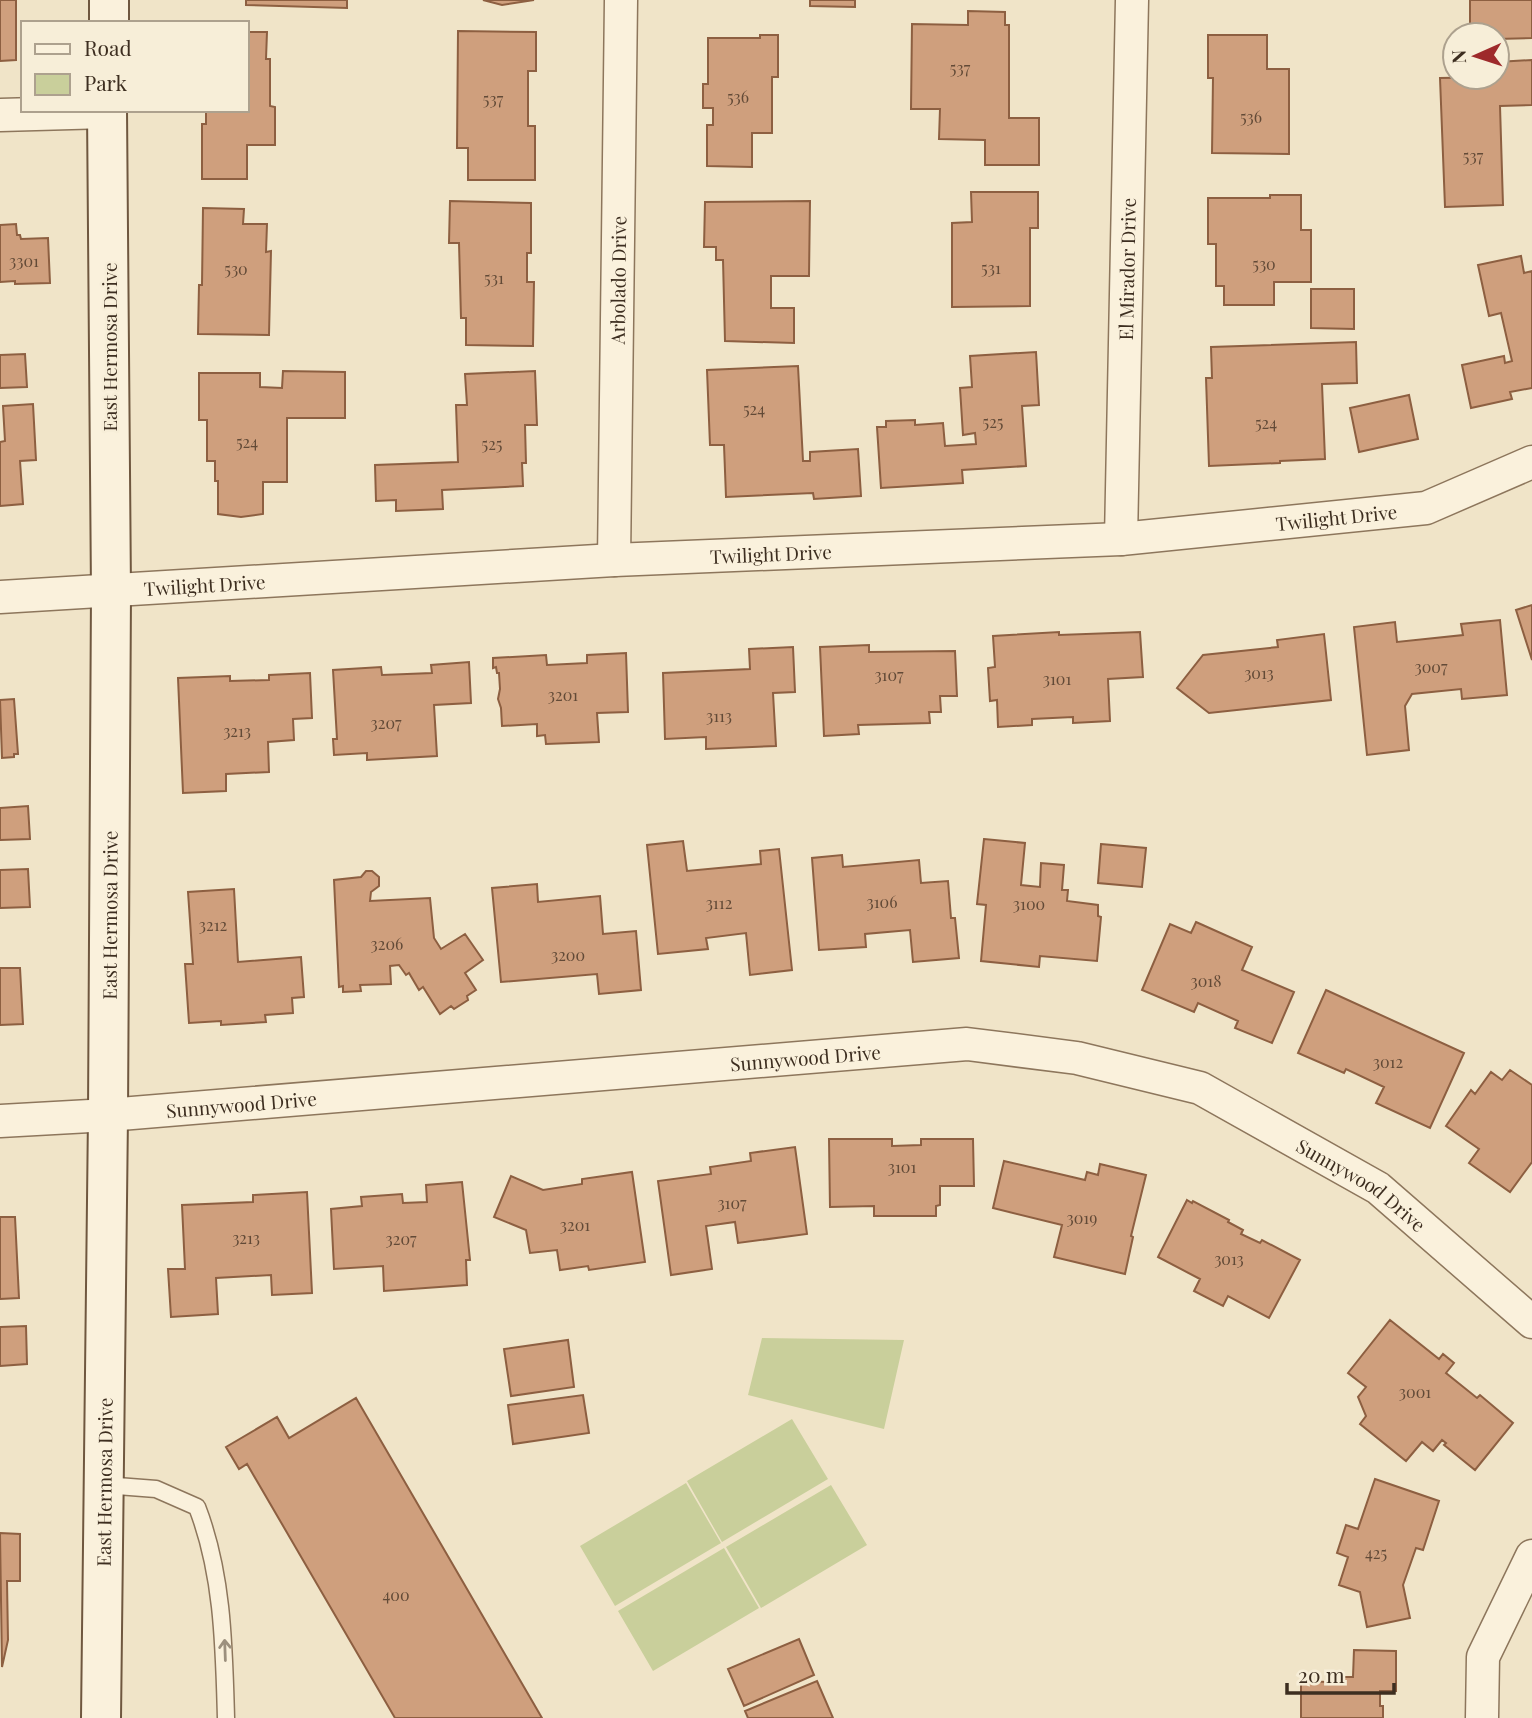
<svg xmlns="http://www.w3.org/2000/svg" width="1532" height="1718" viewBox="0 0 1532 1718" font-family="'Playfair Display',serif">
	<rect width="100%" height="100%" fill="#f0e4c8"/>
	<path fill="#c9cf9b" d="M762 1338 904 1340 884 1429 748 1395Z
		M792 1419 828 1479 722 1542 687 1481Z
		M686 1483 721 1543 615 1606 580 1546Z
		M831 1485 867 1545 761 1608 726 1547Z
		M724 1548 759 1608 653 1671 618 1611Z"/>
	<path fill="#cf9f7d" stroke="#8d5f41" stroke-width="2" d="M0 0H16V60L0 61Z
		M246 0H347V8L246 5Z
		M483 0H534L502 5Z
		M810 0H855V7L810 6Z
		M1470 0H1532V38L1497 39V35H1470Z
		M968 11 1005 12V25H1009V118H1039V165H985V140L939 139 940 109H911L912 24 968 25Z
		M458 31 536 32V71H528V126H535V180H468V148H457Z
		M247 32H267L266 59H270V106L275 107V145H247V179H202V124H206V110H247Z
		M760 35H778V77H772V133H752V167L707 166V125H713V108H703V84H708V38H760Z
		M1208 35H1267V69H1289V154L1212 153 1213 78H1208Z
		M1532 60V105L1500 106 1503 205 1445 207 1440 78 1497 77V62Z
		M971 192H1038V228H1030V306L952 307V223L972 222Z
		M1270 195H1301V230H1311V282H1274V305H1224V286H1216V244H1208V198H1270Z
		M450 201 531 203V253H527V282H534L533 346 466 345V318H461L459 243H449Z
		M810 201 809 276H771V308H794V343L725 341 723 260H716V247H704L705 202Z
		M203 208 244 209 243 224H267L266 252 271 251 269 335 198 334 199 285H202Z
		M16 224 17 235H20L21 239 48 238 50 283 15 284V281L0 282V225Z
		M1521 256 1524 273 1532 271V388L1510 392 1512 399 1471 408 1462 365 1504 356 1505 363 1512 361 1501 313 1489 316 1478 265Z
		M1311 289H1354V329L1311 328Z
		M1356 342 1357 383 1322 384 1325 459 1280 461V463L1209 466 1206 378H1212L1211 347Z
		M1036 352 1039 405 1022 406 1026 466 962 470 963 483 881 488 877 427H886V421L915 420V425L943 423 945 446 976 444 975 433 963 435 960 388 972 387 970 356Z
		M25 354 27 387 0 388V355Z
		M798 366 803 461H810V452L858 449 861 496 814 499 813 493 726 497 724 445H710L707 370Z
		M283 371 345 372V418H287V482H263V514L241 517 218 514V481H215V461H207V420H199V373H260V387L282 388Z
		M535 371 537 425H525L526 463H522L523 486 442 490 443 509 396 511V500L376 501 375 465 458 462 456 405H467L465 374Z
		M1409 395 1418 439 1359 452 1350 408Z
		M33 404 36 460 20 461 23 504 0 506V442L5 441 3 406Z
		M1532 605V660L1516 610Z
		M1500 620 1507 695 1462 699 1461 689 1412 694 1405 706 1409 750 1367 755 1354 627 1395 622 1397 642 1463 635 1461 624Z
		M1059 632V635L1140 632 1143 677 1108 679 1110 721 1073 723V717L1032 719V725L998 727 997 700 990 701 988 668 995 667 993 636Z
		M1324 634 1331 700 1209 713 1177 688 1203 655 1278 647 1277 640Z
		M869 645V652L955 651 957 696H940L941 712H929L930 723 858 725 859 734 824 736 820 647Z
		M793 647 795 692 773 693 776 746 706 749V737L665 739 663 673 750 669 749 649Z
		M626 653 628 712 597 713 599 742 546 744 545 735 537 736V724L502 726 501 708 498 699 500 689 499 673H497L496 667 493 668V658L546 655 547 665 587 663V655Z
		M469 662 471 703 434 705 437 756 367 760V753L334 755 333 739H337L333 670 381 667 382 675 432 673 431 665Z
		M310 673 312 718 293 719 294 740 268 742 269 772 226 774V791L183 793 178 678 230 676V681L269 680V675Z
		M14 699 18 754H14V757L2 758 0 700Z
		M28 806 30 839 0 840V808Z
		M984 839 1025 843 1021 885 1040 887 1041 863 1064 865 1062 890H1068L1067 901 1098 905V916L1101 917 1097 961 1040 956 1039 967 981 961 986 905 977 904Z
		M683 841 687 871 761 864 760 851 779 849 792 970 750 975 746 933 706 938 708 949 658 954 647 845Z
		M1101 844 1146 848 1142 887 1098 883Z
		M842 855 843 867 919 860 921 883 948 881 951 918H955L959 958 913 962 910 930 865 934 866 947 819 950 812 858Z
		M28 869 30 907 0 908V870Z
		M366 871H372L379 877V886L371 892 370 901 430 898 434 938 441 949 465 934 483 960 465 973 476 990 467 996 468 1000 454 1009 451 1006 440 1014 423 987 419 990 409 973 406 975 399 965 390 966 391 984 360 985 361 991 343 992V986L339 987 334 880 361 877Z
		M537 884 538 902 600 896 603 934 636 931 641 990 599 994 597 974 501 982 492 888Z
		M234 889 238 962 301 957 304 997 292 998 293 1013 265 1015 266 1022 221 1025V1021L189 1023 185 964H193L188 892Z
		M1196 922 1252 947 1242 970 1294 992 1272 1043 1235 1028 1238 1021 1198 1003 1194 1012 1142 990 1170 924 1191 933Z
		M0 968H20L23 1024 0 1025Z
		M1326 990 1464 1053 1430 1128 1376 1103 1384 1087 1346 1069 1344 1073 1298 1053Z
		M1510 1070 1532 1085V1162L1510 1192 1469 1163 1479 1149 1446 1126 1471 1090 1475 1094 1491 1072 1502 1080Z
		M829 1139H892V1146L921 1145V1139H973L974 1186H940V1205L936 1206V1216H874V1206L830 1207Z
		M795 1147 807 1234 738 1243 735 1222 706 1226 712 1269 671 1275 658 1181 711 1174 710 1167 751 1161 750 1153Z
		M1004 1161 1085 1180 1087 1172 1098 1175 1100 1164 1146 1175 1131 1236 1133 1237 1125 1274 1054 1257 1062 1225 993 1208Z
		M632 1172 645 1262 589 1270 588 1266 560 1270 557 1250 530 1253 526 1230 494 1217 511 1176 543 1190 582 1184V1179Z
		M462 1182 470 1260H466L467 1285 384 1291 383 1266 334 1269 331 1209 362 1206 361 1197 402 1194 403 1203 427 1202 426 1185Z
		M307 1192 312 1293 272 1295 271 1275 216 1278 218 1314 171 1317 168 1269H185L182 1205 253 1202V1195Z
		M1187 1200 1192 1203 1193 1201 1229 1220 1228 1222 1243 1230 1241 1234 1260 1243 1262 1240 1300 1260 1269 1318 1228 1296 1223 1306 1194 1291 1200 1279 1158 1257Z
		M0 1217H15L19 1298 0 1299Z
		M1390 1320 1439 1359 1443 1354 1454 1363 1446 1373 1477 1398 1480 1395 1513 1423 1475 1470 1444 1445 1446 1443 1442 1440 1433 1451 1422 1442 1406 1461 1360 1424 1366 1416 1358 1397 1366 1387 1348 1373Z
		M26 1326 27 1364 0 1366V1327Z
		M568 1340 574 1387 511 1396 504 1349Z
		M583 1395 589 1433 513 1444 508 1405Z
		M356 1398 542 1718H395L247 1464 239 1469 226 1447 277 1417 289 1438Z
		M1375 1479 1439 1501 1423 1550 1416 1548 1403 1585 1410 1618 1367 1627 1360 1592 1339 1585 1348 1557 1337 1553 1346 1525 1358 1529Z
		M0 1533 20 1534V1581H7L8 1640 2 1667Z
		M799 1639 814 1675 744 1706 728 1669Z
		M1354 1650 1396 1651V1691H1380V1706H1383V1718H1301V1681L1328 1682 1333 1677H1353Z
		M817 1681 833 1718H748L745 1711Z"/>
	<g fill="none" stroke-linecap="round" stroke-linejoin="round">
		<defs>
			<path id="lane" d="M104 1485 156 1489 197 1507C223 1574 224 1647 226 1718"/>
			<g id="street">
				<path d="M0 115 107 112"/>
				<path id="s1" d="M1121 539 1132 0"/>
				<path id="s2" d="M614 560 621 0"/>
				<path id="s3" d="M0 597 614 560 1121 539 1426 508 1532 462"/>
				<path id="s4" d="M0 1121 108 1115 967 1044 1077 1058 1200 1088 1378 1188 1532 1322"/>
				<path d="M1482 1718 1483 1657 1532 1556"/>
			</g>
			<g id="secondary">
				<path d="M109 23V0"/>
				<path id="s5" d="M101 1718 108 1115 111 592 107 110"/>
			</g>
		</defs>
		<use href="#lane" stroke="#8d765c" stroke-width="19"/>
		<use href="#street" stroke="#8d765c" stroke-width="35"/>
		<use href="#secondary" stroke="#6f573f" stroke-width="42"/>
		<use href="#lane" stroke="#faf1dc" stroke-width="16"/>
		<use href="#street" stroke="#faf1dc" stroke-width="32"/>
		<use href="#secondary" stroke="#faf1dc" stroke-width="38"/>
	</g>
	<defs><path id="oneway-shaft" d="M-6 0H5M1.5-3L5.5 0L1.5 3" fill="none" stroke-width="1.6" stroke-linecap="round" stroke-linejoin="round" transform="scale(1.75)"/></defs>
	<use stroke="#9c907e" href="#oneway-shaft" transform="translate(225 1650) rotate(-92)"/>
	<g text-anchor="middle" dominant-baseline="central" stroke-width="5" stroke-linejoin="round" paint-order="stroke">
		<g font-size="16" fill="#624a37">
			<text x="960" y="67">537</text>
			<text x="738" y="96">536</text>
			<text x="493" y="98">537</text>
			<text x="1251" y="116">536</text>
			<text x="1473" y="155">537</text>
			<text x="24" y="260">3301</text>
			<text x="1264" y="263">530</text>
			<text x="991" y="267">531</text>
			<text x="236" y="268">530</text>
			<text x="494" y="277">531</text>
			<text x="754" y="408">524</text>
			<text x="993" y="421">525</text>
			<text x="1266" y="422">524</text>
			<text x="247" y="441">524</text>
			<text x="492" y="443">525</text>
			<text x="1431" y="666">3007</text>
			<text x="1259" y="672">3013</text>
			<text x="889" y="674">3107</text>
			<text x="1057" y="678">3101</text>
			<text x="563" y="694">3201</text>
			<text x="719" y="715">3113</text>
			<text x="386" y="722">3207</text>
			<text x="237" y="730">3213</text>
			<text x="882" y="901">3106</text>
			<text x="719" y="902">3112</text>
			<text x="1029" y="903">3100</text>
			<text x="213" y="924">3212</text>
			<text x="387" y="943">3206</text>
			<text x="568" y="954">3200</text>
			<text x="1206" y="980">3018</text>
			<text x="1388" y="1061">3012</text>
			<text x="902" y="1166">3101</text>
			<text x="732" y="1202">3107</text>
			<text x="1082" y="1217">3019</text>
			<text x="575" y="1224">3201</text>
			<text x="246" y="1237">3213</text>
			<text x="401" y="1238">3207</text>
			<text x="1229" y="1258">3013</text>
			<text x="1415" y="1391">3001</text>
			<text x="1376" y="1552">425</text>
			<text x="396" y="1594">400</text>
		</g>
		<g font-size="19" fill="#3d2e20" stroke="#f7eed8">
			<text stroke="none"><textPath href="#s1" startOffset="270">El Mirador Drive</textPath></text>
			<text stroke="none"><textPath href="#s2" startOffset="280">Arbolado Drive</textPath></text>
			<text transform="translate(109 347) rotate(-90)">East Hermosa Drive</text>
			<text stroke="none"><textPath href="#s3" startOffset="1339">Twilight Drive</textPath></text>
			<text stroke="none"><textPath href="#s3" startOffset="772">Twilight Drive</textPath></text>
			<text stroke="none"><textPath href="#s3" startOffset="205">Twilight Drive</textPath></text>
			<text stroke="none"><textPath href="#s5" startOffset="803">East Hermosa Drive</textPath></text>
			<text stroke="none"><textPath href="#s4" startOffset="808">Sunnywood Drive</textPath></text>
			<text stroke="none"><textPath href="#s4" startOffset="242">Sunnywood Drive</textPath></text>
			<text stroke="none"><textPath href="#s4" startOffset="1396">Sunnywood Drive</textPath></text>
			<text stroke="none"><textPath href="#s5" startOffset="236">East Hermosa Drive</textPath></text>
		</g>
	</g>
	<rect x="21" y="21" width="228" height="91" fill="#f7eed8" stroke="#ada18e" stroke-width="2"/>
	<rect x="35" y="44" width="35" height="10" fill="#faf1dc" stroke="#ada18e" stroke-width="2"/>
	<text x="84" y="56" font-size="21" fill="#3d2e20">Road</text>
	<rect x="35" y="74" width="35" height="21" fill="#c9cf9b" stroke="#ada18e" stroke-width="2"/>
	<text x="84" y="91" font-size="21" fill="#3d2e20">Park</text>
	<g transform="translate(1476 56) rotate(267)"><circle r="33" fill="#f7eed8" stroke="#ada18e" stroke-width="2"/>
	<path d="M0-5L12 26L0 18L-12 26Z" fill="#9e2a2b"/>
	<text y="-10" font-size="19" font-weight="bold" text-anchor="middle" fill="#3d2e20">N</text>
	</g>
	<path d="M1287 1683v10h107v-10" fill="none" stroke="#3d2e20" stroke-width="3.5"/>
	<text x="1298" y="1683" font-size="21" fill="#3d2e20" stroke="#f7eed8" stroke-width="5" paint-order="stroke">20 m</text>
</svg>
